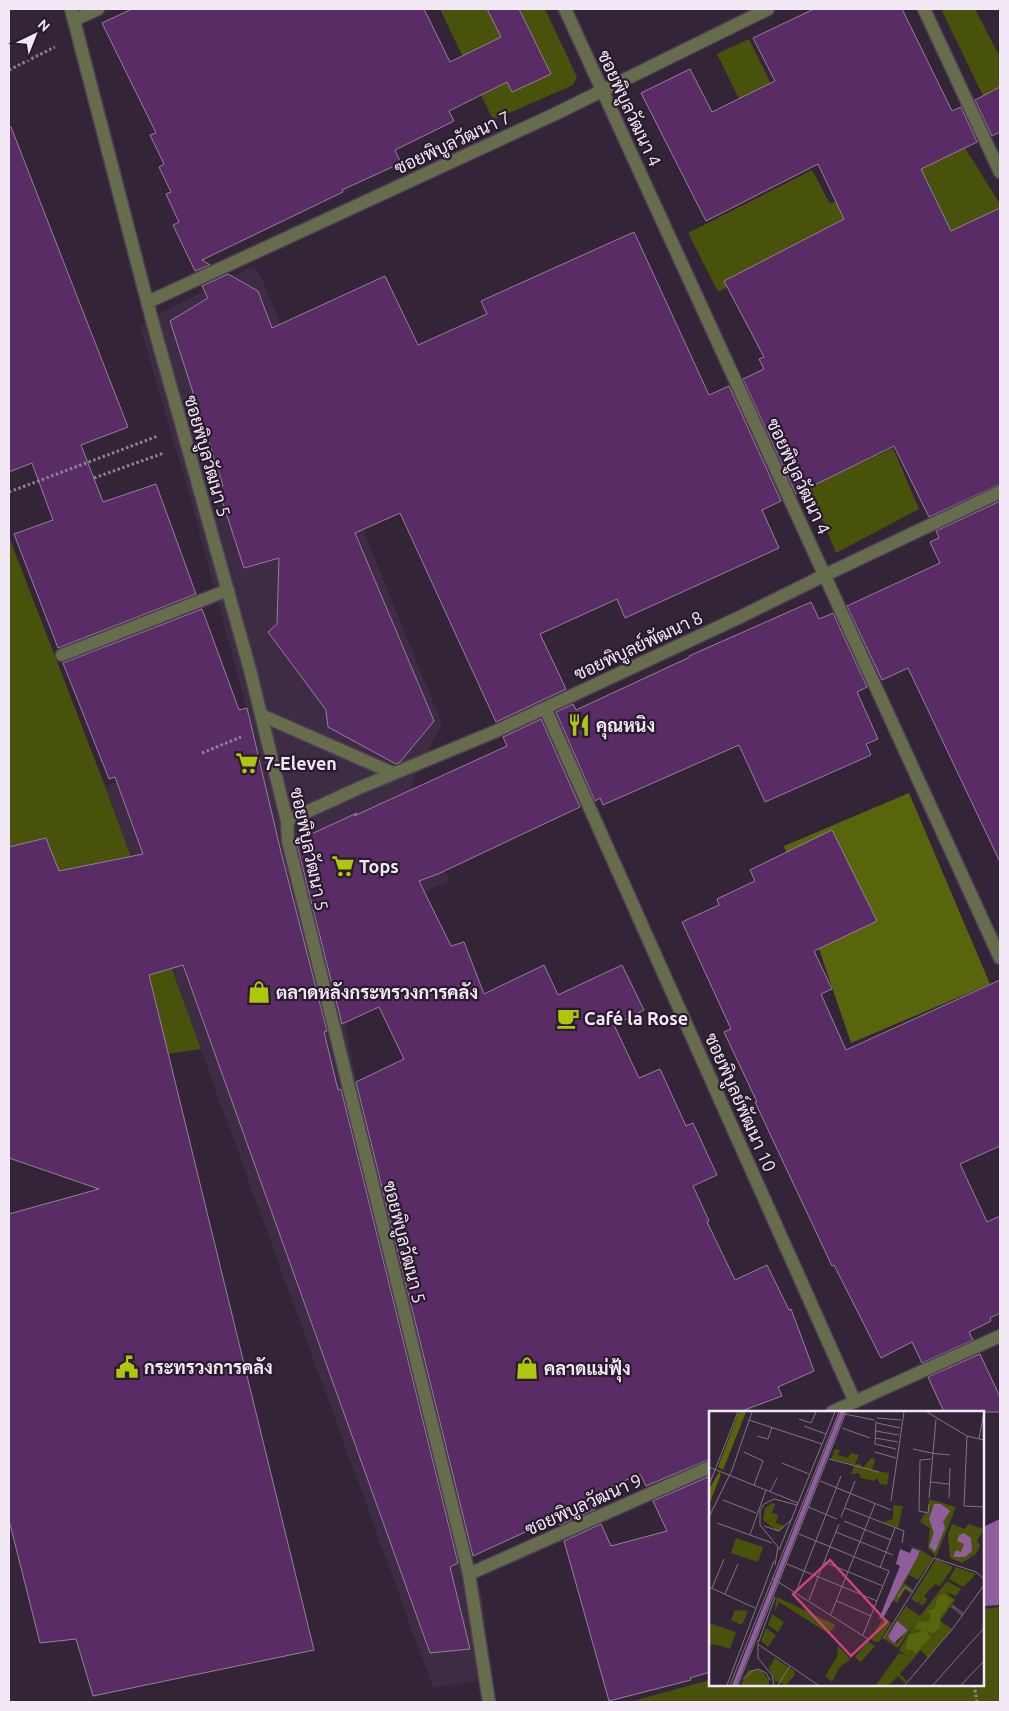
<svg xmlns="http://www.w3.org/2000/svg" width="1009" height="1711" viewBox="0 0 1009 1711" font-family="Ubuntu,Sarabun,sans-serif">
	<rect width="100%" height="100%" fill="#332437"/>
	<path fill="#3e2b44" d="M254 266 263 281 442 724 411 784 449 881 327 934 383 1215 482 1598 492 1678 433 1688 105 786 252 729 191 501 140 327 164 311Z"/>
	<path fill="#48520a" d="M440 9H487L493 19 526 9H545L577 77 573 85 493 120Z
		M941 9H975L1000 57V131Z
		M749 39 774 90 742 105 717 54Z
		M965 148 1000 204V328L906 370 796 252 718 292 688 233 812 170 830 204Z
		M893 448 919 509 836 553 809 487Z
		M9 537 105 786 201 1049 9 1077Z
		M1000 1607V1702H629L710 1680V1685H983V1609Z"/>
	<path fill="#58650d" d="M909 793 990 984 851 1043 784 846Z"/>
	<path fill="#8e5f9c" d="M1000 1519V1605L983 1606V1527Z"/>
	<path fill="#592c66" stroke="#938198" d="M132 9H424L450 62 501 37 487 9H519L551 74 512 92 507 82 449 111 454 121 395 150 401 163 342 190 343 192 202 260 210 265 195 271 173 225 179 222 166 194 171 192 159 167 164 164 150 135 156 133 102 23Z
		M814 9H902L952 111 961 107 977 142 921 169 951 231 1000 208V484L929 517 894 446 796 494 743 379 764 369 759 359 764 357 724 281 844 219 818 164 706 221 641 93 690 69 712 112 775 81 753 38Z
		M1000 87V132L992 136 975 100Z
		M9 127H11L128 427 81 445 103 502 156 484 196 594 58 648 14 534 53 520 32 463 9 472Z
		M634 232 709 395 729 386 781 501 762 510 779 548 625 618 617 599 540 634 566 689 496 722 400 513 355 533 434 721 400 762 396 764 328 727 326 710 268 632 277 624 279 558 244 568 218 488 223 486 170 321 208 298 202 286 228 274 258 291 272 328 385 276 418 345 487 314 481 301Z
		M1000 501V862L908 668 882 680 847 606 940 563 930 542 939 538 936 531Z
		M811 602 819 619 833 613 867 687 857 692 878 739 866 744 871 755 765 802 739 745 603 805 600 798 595 801 556 712 573 704 576 710 690 657 689 656Z
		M202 609 239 710 247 708 280 848 327 1031 324 1032 338 1090 341 1089 458 1563 450 1567 470 1649 430 1653 183 965 149 975 314 1650 93 1696 76 1639 40 1643 9 1520V1214L99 1189 9 1158V847L46 838 59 871 143 854 115 777 109 779 63 663Z
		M541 719 580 807 438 874 419 881 451 946 464 942 484 994 544 965 558 995 622 965 644 1010 614 1025 639 1078 660 1069 686 1126 693 1123 717 1175 693 1186 709 1221 707 1222 735 1280 767 1265 789 1310 791 1309 814 1371 778 1387 782 1396 739 1412H710V1459L646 1486 640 1474 589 1496 595 1509 560 1525 558 1517 473 1556 356 1082 404 1059 379 1007 342 1024 296 841 357 813 354 816 507 746 503 737Z
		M832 830 877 921 814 951 832 989 821 994 846 1050 1000 980V1146L960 1164 987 1222 1000 1216V1313L990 1318 991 1321 969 1332 973 1340 922 1363 912 1342 881 1358 834 1265 832 1266 755 1102H757L724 1032 731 1029 682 922 719 905 717 899 755 881 750 870Z
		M980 1354 1000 1397V1412H944L928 1377Z
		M710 1476V1672L690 1678 691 1680 609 1701 564 1541 601 1524 611 1546 667 1531 653 1501Z"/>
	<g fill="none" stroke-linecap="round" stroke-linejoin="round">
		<defs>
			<path id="minor" d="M71 9 152 320 250 670 287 821 288 841 469 1574 489 1702
				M565 9 1000 958
				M924 9 1000 172
				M74 20 98 9
				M148 302 555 114 768 9
				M62 655 228 590
				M545 708 855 1402
				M261 715 393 773
				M287 821 359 788 494 732 738 618 825 575 1000 492
				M832 1412 1000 1336
				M469 1574 710 1467"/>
		</defs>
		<use href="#minor" stroke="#4e4052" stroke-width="15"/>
		<path stroke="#8f8293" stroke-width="3" stroke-dasharray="2.5 2.5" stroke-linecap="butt" d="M9 70 55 47
			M94 478 164 453
			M9 492 158 436
			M202 753 241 737
			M974 1685 977 1702"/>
		<use href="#minor" stroke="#666d4d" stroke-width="12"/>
	</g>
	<defs>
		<symbol id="restaurant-bare" viewBox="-9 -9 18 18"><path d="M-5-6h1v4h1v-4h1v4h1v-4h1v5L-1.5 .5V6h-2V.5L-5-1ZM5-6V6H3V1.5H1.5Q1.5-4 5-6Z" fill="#aec60b" stroke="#291b2d" stroke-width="2.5" paint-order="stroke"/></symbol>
		<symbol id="supermarket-bare" viewBox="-9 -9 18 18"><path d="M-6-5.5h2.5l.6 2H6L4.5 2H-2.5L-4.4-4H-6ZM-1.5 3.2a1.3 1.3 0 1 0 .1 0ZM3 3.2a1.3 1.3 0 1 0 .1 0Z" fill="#aec60b" stroke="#291b2d" stroke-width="2.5" paint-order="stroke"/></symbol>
		<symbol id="shop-bare" viewBox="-9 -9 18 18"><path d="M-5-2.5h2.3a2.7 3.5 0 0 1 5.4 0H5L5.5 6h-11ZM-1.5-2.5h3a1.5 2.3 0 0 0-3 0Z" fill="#aec60b" stroke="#291b2d" stroke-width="2.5" paint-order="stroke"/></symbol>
		<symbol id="cafe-bare" viewBox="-9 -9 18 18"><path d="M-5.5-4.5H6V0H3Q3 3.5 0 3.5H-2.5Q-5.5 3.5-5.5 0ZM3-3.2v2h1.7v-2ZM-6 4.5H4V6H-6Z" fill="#aec60b" stroke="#291b2d" stroke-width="2.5" paint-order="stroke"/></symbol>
		<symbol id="civic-bare" viewBox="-9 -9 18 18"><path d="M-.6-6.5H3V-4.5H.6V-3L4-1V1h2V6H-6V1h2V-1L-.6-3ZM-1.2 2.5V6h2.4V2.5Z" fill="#aec60b" stroke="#291b2d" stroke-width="2.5" paint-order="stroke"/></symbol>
	</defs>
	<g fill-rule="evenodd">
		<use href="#restaurant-bare" x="563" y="709" width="32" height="32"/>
		<use href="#supermarket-bare" x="231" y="747" width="32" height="32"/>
		<use href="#supermarket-bare" x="327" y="850" width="32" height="32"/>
		<use href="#shop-bare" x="243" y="976" width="32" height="32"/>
		<use href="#cafe-bare" x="552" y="1002" width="32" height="32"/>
		<use href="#civic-bare" x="111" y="1351" width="32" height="32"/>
		<use href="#shop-bare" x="511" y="1352" width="32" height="32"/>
	</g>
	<g text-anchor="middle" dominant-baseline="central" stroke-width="4.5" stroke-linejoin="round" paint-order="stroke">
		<g font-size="18" fill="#f3e9f6" stroke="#291b2d">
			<text transform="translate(630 108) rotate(65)">ซอยพิบูลวัฒนา 4</text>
			<text transform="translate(452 142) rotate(-25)">ซอยพิบูลวัฒนา 7</text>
			<text transform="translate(208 456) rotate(74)">ซอยพิบูลวัฒนา 5</text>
			<text transform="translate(799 476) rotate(65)">ซอยพิบูลวัฒนา 4</text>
			<text transform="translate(638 645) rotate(-25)">ซอยพิบูลย์พัฒนา 8</text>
			<text transform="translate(310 849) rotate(78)">ซอยพิบูลวัฒนา 5</text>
			<text transform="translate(741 1102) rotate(66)">ซอยพิบูลย์พัฒนา 10</text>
			<text transform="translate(405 1242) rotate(76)">ซอยพิบูลวัฒนา 5</text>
			<text transform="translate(583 1504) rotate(-24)">ซอยพิบูลวัฒนา 9</text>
		</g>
		<g font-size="18" font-weight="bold" fill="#f3e9f6" stroke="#291b2d" text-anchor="start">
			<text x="596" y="725">คุณหนิง</text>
			<text x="264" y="763">7-Eleven</text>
			<text x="359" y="866">Tops</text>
			<text x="276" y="992">ตลาดหลังกระทรวงการคลัง</text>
			<text x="584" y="1018">Café la Rose</text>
			<text x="144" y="1367">กระทรวงการคลัง</text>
			<text x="544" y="1368">คลาดแม่ฟุ้ง</text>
		</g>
	</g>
	<g transform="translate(709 1411)">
		<rect width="275" height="275" fill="#332437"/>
		<path d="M126 38 131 39 129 44 139 47 142 42 150 44 146 54 122 48ZM162 47 166 48 163 59 180 62 178 74 171 73 168 67 165 70 152 67 150 62 142 63 145 55 150 52 154 57ZM220 88 247 96 227 146 219 137 221 117 211 111 216 102 219 103ZM63 92 66 93 63 102 69 104 67 112 76 115 69 121 54 109 56 97ZM184 94 194 95 189 117 174 111 184 108ZM243 113 256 118 259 113 275 118 268 130 271 134 267 143 253 152 241 147 239 123ZM27 127 54 136 49 151 22 142ZM195 131 214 140 224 147 209 169 200 164 195 172 203 178 201 182 196 178 188 192 184 189 211 140ZM227 148 244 156 231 175 226 173 215 185 218 188 214 195 210 192 214 185 209 192 202 188ZM247 156 267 163 254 176 240 168ZM238 170 252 178 247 185 237 181 246 189 231 210 243 218 219 247 212 239 191 263 198 270 196 272 189 265 180 274H167L190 242 197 244 190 239 206 212 189 237 175 228 197 195 211 205ZM187 215 199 217 188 232 179 226ZM68 186 114 208 127 214 120 223 70 191 65 202ZM26 199 39 200 33 214 22 209ZM63 203 75 211 69 221 59 214ZM175 206 182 212 170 231H166L161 228ZM0 212 27 221 21 238 5 233 0 235ZM57 217 67 224 59 236 52 230ZM159 230 166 235 152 251 146 246ZM129 235 142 248 130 257 123 271 116 265 128 246ZM66 247 85 260 86 264 77 274 66 270 60 257ZM39 259H52L60 269V274H32Z" fill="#48520a" fill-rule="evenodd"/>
		<path d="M30 1H37L14 59 9 56ZM10 61 12 63 0 94V78ZM236 183 244 189 231 206V217L224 222 205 217 210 211 221 210V202L216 201 226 197 229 185ZM216 219 222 226 206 243 205 240 196 238 200 224Z" fill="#58650d"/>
		<path d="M131 1H136L28 274H23ZM225 93H232L241 100 234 111 236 117 226 141 220 135 225 122 220 108ZM255 122 262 127 263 140 256 146H244L247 139 252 141 255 133 248 130 250 124ZM203 137 211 140 208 147 174 207 170 208 191 155 187 153 191 138 201 142ZM188 210 199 219 185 232 179 226Z" fill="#8e5f9c"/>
		<path fill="none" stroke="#807383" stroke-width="1" d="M218 1 258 25 275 29M136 3 165 9M168 7 192 9M90 8 102 12 107 1M40 9 113 33M167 10 166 33 187 38M168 12 191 17M95 15 117 23M133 17 161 27M167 20 190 24M48 25 59 28 63 16M258 25 255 95 275 96M166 27 189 31M270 28 275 1M204 38 222 42M35 41 54 50 45 74M166 41 187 47M222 42 241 44M120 48 170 61M73 52 100 63M0 56 89 92M111 70 182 99M221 71 240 73M0 74 29 1M61 81 68 67M220 87 227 8M240 87 241 57M14 89 47 102M182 90 195 1M220 93 219 102 210 100 211 49 222 48M99 96 128 108M136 97 195 120 193 132M0 106 23 59 43 1M132 106 146 70M135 110 182 129M8 112 63 132M55 115 70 120 84 107M127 121 184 144M90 123 180 160 154 224M41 124 57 79M70 139 126 1M115 151 174 175M78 153 168 190M66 154 69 136 51 114V100L55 93 65 88 88 94M171 157 186 117M63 167 159 228M0 176 46 197M3 177 15 148M87 181 132 65M16 183 29 153M189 186 196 176 204 181M100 189 130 113M128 190 162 205M243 194 255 203M242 195 254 205M122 203 166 93M174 228 225 147 267 161 275 168M49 229V247L63 264 65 274M50 230 66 186M50 234 109 274M34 268 43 260 49 258 57 262 61 269M18 274 65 150M21 274 130 1M29 274 137 1M69 274 81 255M196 274 245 216 275 174M224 274 275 217M252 274 275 250"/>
		<path fill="#cc427a" fill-opacity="0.15" stroke="#cc427a" stroke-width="2.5" d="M121 149 178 211 142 245 84 183Z"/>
		<rect width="275" height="275" fill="none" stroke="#f3e9f6" stroke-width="2.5"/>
	</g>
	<rect width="1009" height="1711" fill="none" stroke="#f3e9f6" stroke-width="20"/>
	<g transform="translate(35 35) rotate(43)" stroke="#291b2d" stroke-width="4" paint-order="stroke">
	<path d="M0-4L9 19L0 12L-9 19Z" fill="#f3e9f6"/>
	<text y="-8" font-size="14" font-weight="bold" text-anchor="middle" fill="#f3e9f6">N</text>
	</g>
</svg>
